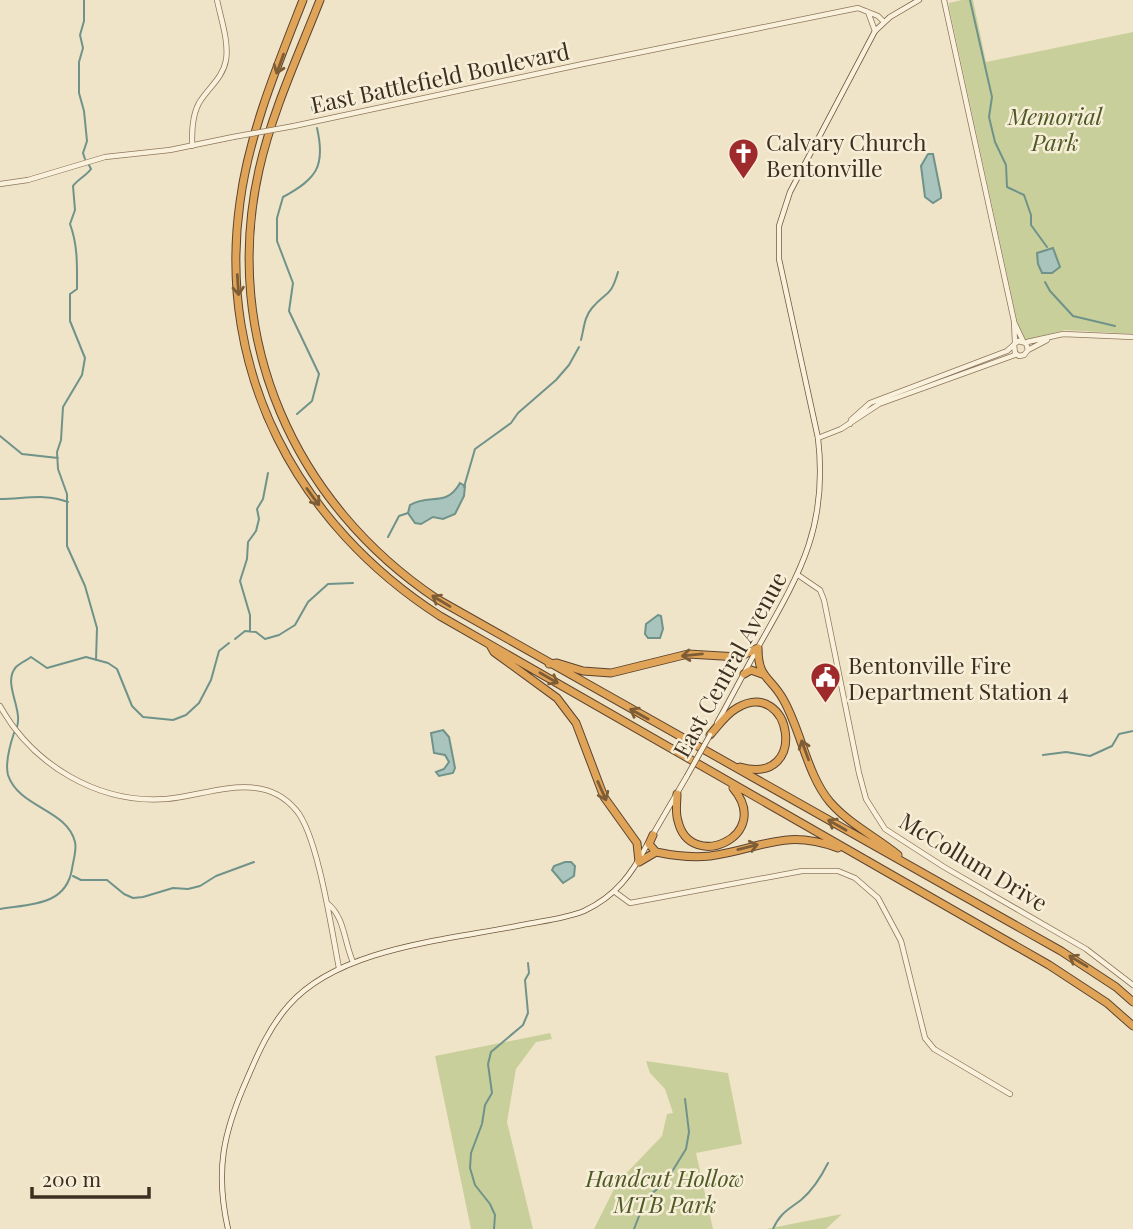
<svg xmlns="http://www.w3.org/2000/svg" width="1133" height="1229" viewBox="0 0 1133 1229" font-family="'Playfair Display',serif">
	<rect width="100%" height="100%" fill="#f0e4c8"/>
	<path fill="#c9cf9b" d="M962 0H973L986 62 1133 32V334L1065 330 1026 340 1020 334 949 7V3Z
		M550 1033 552 1039 536 1042 516 1069 507 1122 533 1229H471L435 1056Z
		M646 1061 728 1073 742 1144 696 1153 713 1229H594L617 1183 662 1136 667 1114 673 1113 665 1089 650 1073Z
		M842 1214 826 1229H766Z"/>
	<path fill="#a9c4bc" stroke="#6f938a" stroke-width="2" d="M928 154H933L941 194V198L933 203 925 197 921 166Z
		M1053 248 1060 267 1052 273H1042L1038 264 1037 253Z
		M460 483 465 486 464 496 455 514 443 519 433 517 421 524 415 523 408 513 410 505C430 493 446 508 460 483Z
		M658 615 661 616 663 629 660 638H648L645 634 646 624Z
		M443 730 449 737 455 768 453 773 439 776 436 772 444 769 449 762 445 755 434 753 431 733Z
		M565 862H571L575 866 574 876 563 883 552 870 554 866Z"/>
	<g fill="none" stroke-linecap="round" stroke-linejoin="round">
		<path stroke="#6f938a" stroke-width="2" d="M84 0V21L80 35 83 48 79 62V93L84 111 87 141 83 153 85 159
			M970 0 992 97 989 117 995 142 1006 165 1007 187 1024 195 1031 215V225L1047 247
			M312 107 314 115
			M89 165 91 169C86 176 78 179 73 186L75 210 70 224C78 246 77 265 77 289L70 294V321L85 358 82 375 63 407 61 440 57 452 58 469 67 494V546L85 586 97 628 96 660
			M1045 282 1050 291 1073 316 1115 326
			M581 340C584 329 584 317 592 308 607 290 610 299 618 272
			M297 414 312 401 319 374 289 311 293 283 277 241V218L283 197C316 179 326 167 317 128
			M0 436 22 454 58 458
			M464 487 475 449 511 423 518 413 556 380 569 365 579 347
			M0 499C24 499 45 493 68 502
			M388 537 399 516 408 513
			M250 632V615L240 581 247 559 248 542 256 531 259 519 257 509 263 499 268 473
			M235 639 245 631 256 632 265 639 279 635 295 625 308 602 328 584 353 583
			M17 727C23 708 2 683 16 667 20 663 27 660 31 657L47 668 86 657 108 663 117 669 132 706 143 717 173 720 186 715 199 703 211 680 219 651 229 643
			M1043 755 1066 752 1090 756 1112 746 1119 734 1133 731
			M73 876 81 880H107L124 894 133 898 143 897 173 888 188 889 200 886 216 876 254 862
			M0 909C30 904 66 906 72 869 73 861 77 850 75 842 67 809 19 808 8 775 5 763 10 745 14 733
			M494 1229 495 1215 490 1204 475 1185 470 1168 471 1153 482 1124 485 1105 492 1093 488 1064 491 1052 523 1025 528 1013 525 980 529 973 528 963
			M634 1229 646 1198 665 1183 686 1149 689 1132 685 1099
			M773 1229C780 1213 788 1210 801 1200 813 1190 821 1177 828 1163"/>
		<defs>
			<path id="tertiary" d="M944 0 1014 321 1015 343
				M868 12 875 31
				M294 126 583 64 858 8 878 16 884 22
				M192 146C192 132 192 116 199 103 208 88 223 78 226 60 229 42 221 19 217 0
				M0 184 28 180 105 157 170 150 233 137
				M1014 322 1023 341
				M1027 342 1063 334 1133 337
				M1028 350 1047 340
				M850 424 851 420 870 403 1007 351 1018 341 1026 343 1028 350 1024 355 1019 356 1015 353 1014 345
				M818 438 841 429 879 404 1015 355
				M798 575 820 590 824 600 859 773 866 799 885 829 944 867 1086 949 1133 985
				M0 706C33 765 98 804 166 799 210 795 262 769 296 810 318 835 332 933 339 968
				M615 892 630 903 802 871H838L855 878 878 898 901 941 925 1038 934 1049 1010 1094
				M327 903C345 917 344 942 353 962"/>
			<path id="secondary" d="M717 723C732 696 746 669 761 642 802 570 828 524 818 438L779 259V226L790 192 875 31 890 17 919 0
				M652 836 687 776
				M228 1229C215 1171 223 1133 247 1079 258 1053 270 1026 289 1005 340 947 449 940 522 925 542 921 564 919 584 911 616 896 632 874 648 843"/>
			<path id="motorway" d="M303 0C278 64 249 133 240 202 216 372 298 525 440 616L1049 965 1107 1003 1133 1026
				M320 0C298 56 272 112 259 170 221 340 295 504 437 599L1061 951 1116 987 1133 1002
				M490 645 494 652 557 698 576 723 604 797 637 843 639 862
				M549 664 557 663 583 671 611 673 688 654 739 657 758 648C758 679 770 676 783 699 801 730 807 775 830 802 849 824 876 837 898 855
				M744 674 751 670 762 674
				M710 735C718 726 726 714 737 708 792 676 810 787 740 767
				M677 794C677 802 675 812 678 821 690 873 774 836 733 788
				M653 835 649 844 656 852
				M639 862 656 852C675 856 692 858 710 856 762 849 783 828 838 848"/>
		</defs>
		<use href="#tertiary" stroke="#8d765c" stroke-width="6"/>
		<use href="#secondary" stroke="#6f573f" stroke-width="6"/>
		<use href="#motorway" stroke="#5b4430" stroke-width="9"/>
		<use href="#tertiary" stroke="#faf1dc" stroke-width="4.5"/>
		<use href="#secondary" stroke="#faf1dc" stroke-width="4.5"/>
		<use href="#motorway" stroke="#e0a458" stroke-width="7"/>
		<defs>
			<path id="tertiary-bridge" d="M233 137 294 126"/>
			<path id="secondary-bridge" d="M687 776 710 735"/>
		</defs>
		<use href="#tertiary-bridge" stroke="#8d765c" stroke-width="6" stroke-linecap="butt"/>
		<use href="#secondary-bridge" stroke="#6f573f" stroke-width="6" stroke-linecap="butt"/>
		<use href="#tertiary-bridge" stroke="#faf1dc" stroke-width="4.5"/>
		<use href="#secondary-bridge" stroke="#faf1dc" stroke-width="4.5"/>
	</g>
	<defs><path id="oneway-shaft" d="M-6 0H5M1.5-3L5.5 0L1.5 3" fill="none" stroke-width="1.6" stroke-linecap="round" stroke-linejoin="round" transform="scale(1.75)"/></defs>
	<g stroke="#7e5d36">
		<use href="#oneway-shaft" transform="translate(280 64) rotate(110)"/>
		<use href="#oneway-shaft" transform="translate(238 285) rotate(86)"/>
		<use href="#oneway-shaft" transform="translate(313 497) rotate(54)"/>
		<use href="#oneway-shaft" transform="translate(441 601) rotate(-149)"/>
		<use href="#oneway-shaft" transform="translate(692 655) rotate(174)"/>
		<use href="#oneway-shaft" transform="translate(549 678) rotate(30)"/>
		<use href="#oneway-shaft" transform="translate(639 714) rotate(-151)"/>
		<use href="#oneway-shaft" transform="translate(805 750) rotate(-110)"/>
		<use href="#oneway-shaft" transform="translate(602 791) rotate(66)"/>
		<use href="#oneway-shaft" transform="translate(837 825) rotate(-150)"/>
		<use href="#oneway-shaft" transform="translate(748 847) rotate(-14)"/>
		<use href="#oneway-shaft" transform="translate(1078 961) rotate(-149)"/>
	</g>
	<defs>
		<symbol id="church-pin" viewBox="-11 -11 22 30"><path d="M0 17L-7.5 6A9.5 9.5 0 1 1 7.5 6Z" fill="#9e2a2b" stroke="#f7eed8"/><path d="M-1.2-6h2.4v3.5h3.3v2.4h-3.3V6h-2.4V-.1h-3.3v-2.4h3.3Z" fill="#fff"/></symbol>
		<symbol id="civic-pin" viewBox="-11 -11 22 30"><path d="M0 17L-7.5 6A9.5 9.5 0 1 1 7.5 6Z" fill="#9e2a2b" stroke="#f7eed8"/><path d="M-.6-6.5H3V-4.5H.6V-3L4-1V1h2V6H-6V1h2V-1L-.6-3ZM-1.2 2.5V6h2.4V2.5Z" fill="#fff"/></symbol>
	</defs>
	<g fill-rule="evenodd">
		<use href="#church-pin" x="726" y="136" width="35" height="47"/>
		<use href="#civic-pin" x="808" y="660" width="35" height="47"/>
	</g>
	<g text-anchor="middle" dominant-baseline="central" stroke-width="5" stroke-linejoin="round" paint-order="stroke">
		<g font-size="23" fill="#3d2e20" stroke="#f7eed8">
			<text transform="translate(440 77) rotate(-12)">East Battlefield Boulevard</text>
			<text transform="translate(729 664) rotate(-61)">East Central Avenue</text>
			<text transform="translate(974 861) rotate(31)">McCollum Drive</text>
		</g>
		<g font-size="23" font-style="italic" fill="#4d5a26" stroke="#f7eed8">
			<text x="1055" y="115">Memorial<tspan x="1055" dy="26">Park</tspan></text>
			<text x="665" y="1177">Handcut Hollow<tspan x="665" dy="26">MTB Park</tspan></text>
		</g>
		<g font-size="23" fill="#3d2e20" stroke="#f7eed8" text-anchor="start">
			<text x="766" y="141">Calvary Church<tspan x="766" dy="26">Bentonville</tspan></text>
			<text x="848" y="664">Bentonville Fire<tspan x="848" dy="26">Department Station 4</tspan></text>
		</g>
	</g>
	<path d="M32 1187v10h117v-10" fill="none" stroke="#3d2e20" stroke-width="3.5"/>
	<text x="42" y="1187" font-size="21" fill="#3d2e20" stroke="#f7eed8" stroke-width="5" paint-order="stroke">200 m</text>
</svg>
